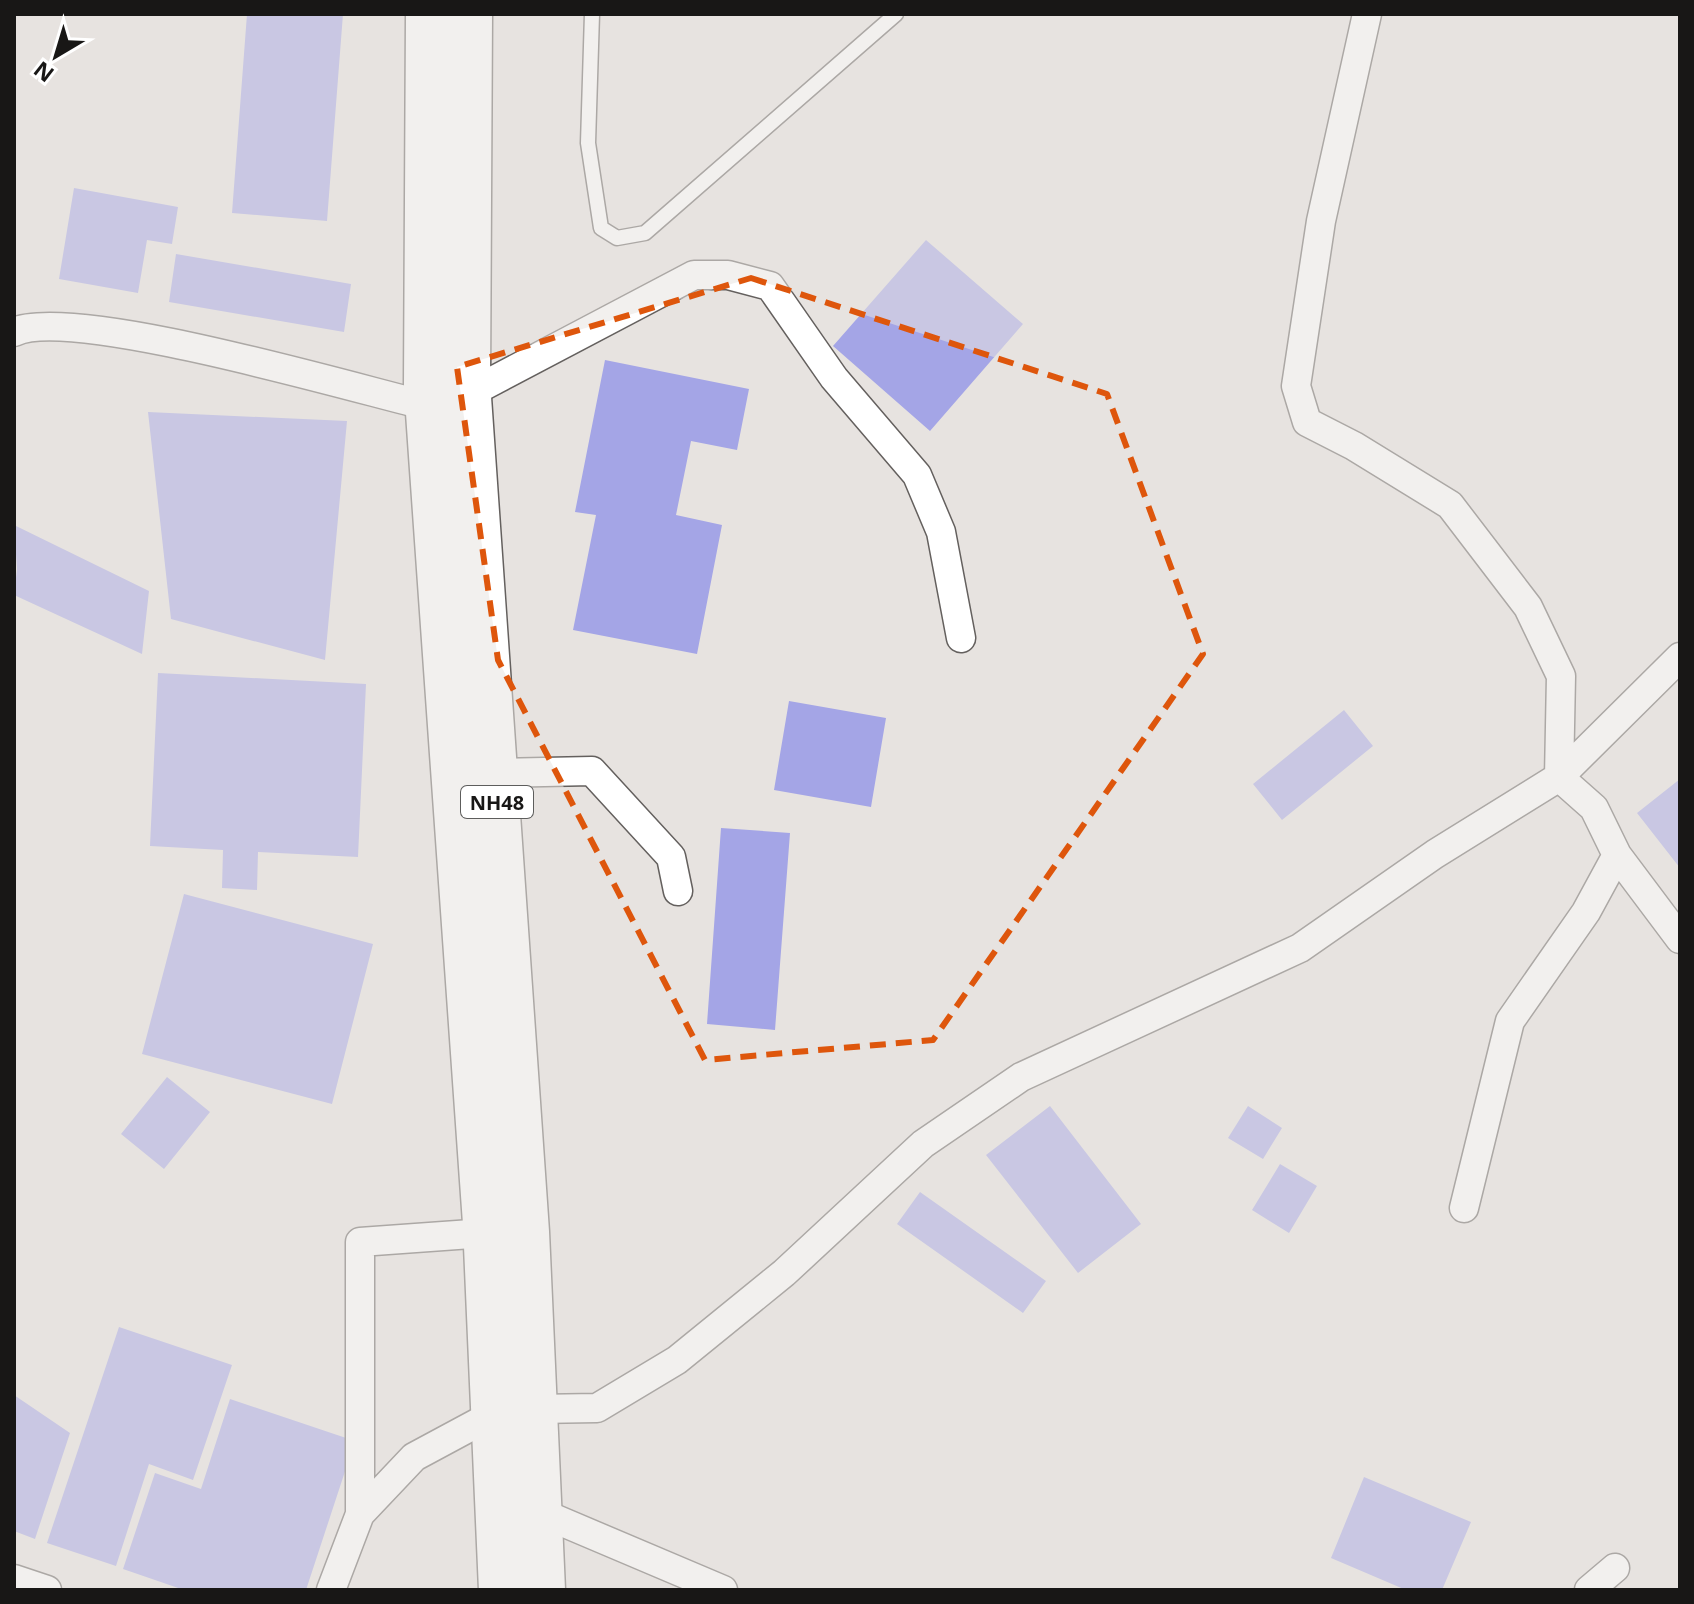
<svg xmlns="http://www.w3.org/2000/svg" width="1694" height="1604" viewBox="0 0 1694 1604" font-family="'Noto Sans',sans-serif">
	<rect width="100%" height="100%" fill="#e7e3e0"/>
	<path fill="#a4a5e6" d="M247 14H343L327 221 232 213Z
		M74 188 178 207 172 244 147 240 138 293 59 279Z
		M926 240 1023 324 930 431 833 346Z
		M176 254 351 284 344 332 169 302Z
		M605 360 749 389 737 450 691 441 676 515 722 525 697 654 573 630 596 515 575 512Z
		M148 412 347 421 325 660 171 619Z
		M14 525 149 591 142 654 14 595 17 569Z
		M158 673 366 684 358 857 258 852 257 890 222 888 223 850 150 846Z
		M789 701 886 718 871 807 774 790Z
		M1344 710 1373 746 1282 820 1253 784Z
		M1680 779V868L1637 813Z
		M721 828 790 833 775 1030 707 1024Z
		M184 894 373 944 332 1104 142 1054Z
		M167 1077 210 1112 164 1169 121 1134Z
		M1050 1106 1141 1224 1078 1273 986 1155Z
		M1248 1106 1282 1128 1263 1159 1228 1138Z
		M1280 1164 1317 1186 1289 1233 1252 1210Z
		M920 1192 1046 1281 1023 1313 897 1224Z
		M119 1327 232 1365 193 1480 149 1464 116 1566 47 1543Z
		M14 1395 70 1433 35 1539 14 1531Z
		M230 1399 355 1441 306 1590H184L123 1569 155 1473 201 1489Z
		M1364 1477 1471 1522 1442 1590H1406L1331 1558Z"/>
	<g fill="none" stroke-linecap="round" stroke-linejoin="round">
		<defs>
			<path id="lane" d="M592 14 588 143 601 228 617 238 645 233 896 14"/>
			<path id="street" d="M1367 14 1321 221 1296 386 1307 422 1354 446 1450 505 1528 607 1561 676 1559 777 1594 808 1617 855 1586 912 1510 1021 1464 1208
				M14 332C72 305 353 388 428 406
				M468 394 694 275H728L770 286 834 378 917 475 941 532 961 638
				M495 773 592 771 671 857 678 891
				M1617 855 1680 939
				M539 1512 723 1590
				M360 1514V1242L485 1233
				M14 1579 47 1590
				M331 1590 360 1514 414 1457 494 1414 535 1409 597 1408 677 1360 784 1273 923 1144 1021 1077 1300 948 1435 854 1559 777 1680 657
				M1589 1590 1615 1568"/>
			<path id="highway" d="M428 14 426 384 485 1223 501 1590
				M470 14 468 383 527 1232 543 1590"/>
		</defs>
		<use href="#lane" stroke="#64605e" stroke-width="17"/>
		<use href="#street" stroke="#64605e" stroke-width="31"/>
		<use href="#highway" stroke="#64605e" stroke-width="47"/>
		<use href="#lane" stroke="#fff" stroke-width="14"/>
		<use href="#street" stroke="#fff" stroke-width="28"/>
		<use href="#highway" stroke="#fff" stroke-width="44"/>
	</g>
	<path d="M0 0H1694V1604H0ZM751 278 1107 394 1203 654 933 1040 705 1060 498 660 457 367Z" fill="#e7e3e0" fill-opacity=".55" fill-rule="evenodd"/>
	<path fill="none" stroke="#de560c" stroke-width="6" stroke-dasharray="16 10" stroke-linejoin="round" d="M751 278 1107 394 1203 654 933 1040 705 1060 498 660 457 367Z"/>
	<g text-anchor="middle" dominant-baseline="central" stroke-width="6" stroke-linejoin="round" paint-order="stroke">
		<rect fill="#fff" stroke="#5d5d5c" stroke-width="2" x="461" y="786" width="72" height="32" rx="6"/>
		<g font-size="20" font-weight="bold" fill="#181716">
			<text x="497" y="802">NH48</text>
		</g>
	</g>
	<rect width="1694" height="1604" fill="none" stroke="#181716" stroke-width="32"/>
	<g transform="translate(56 56) rotate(218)" stroke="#ffffff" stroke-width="6" paint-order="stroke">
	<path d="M0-6L14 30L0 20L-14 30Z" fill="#181716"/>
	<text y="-12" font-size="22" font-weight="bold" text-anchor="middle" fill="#181716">N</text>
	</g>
</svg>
